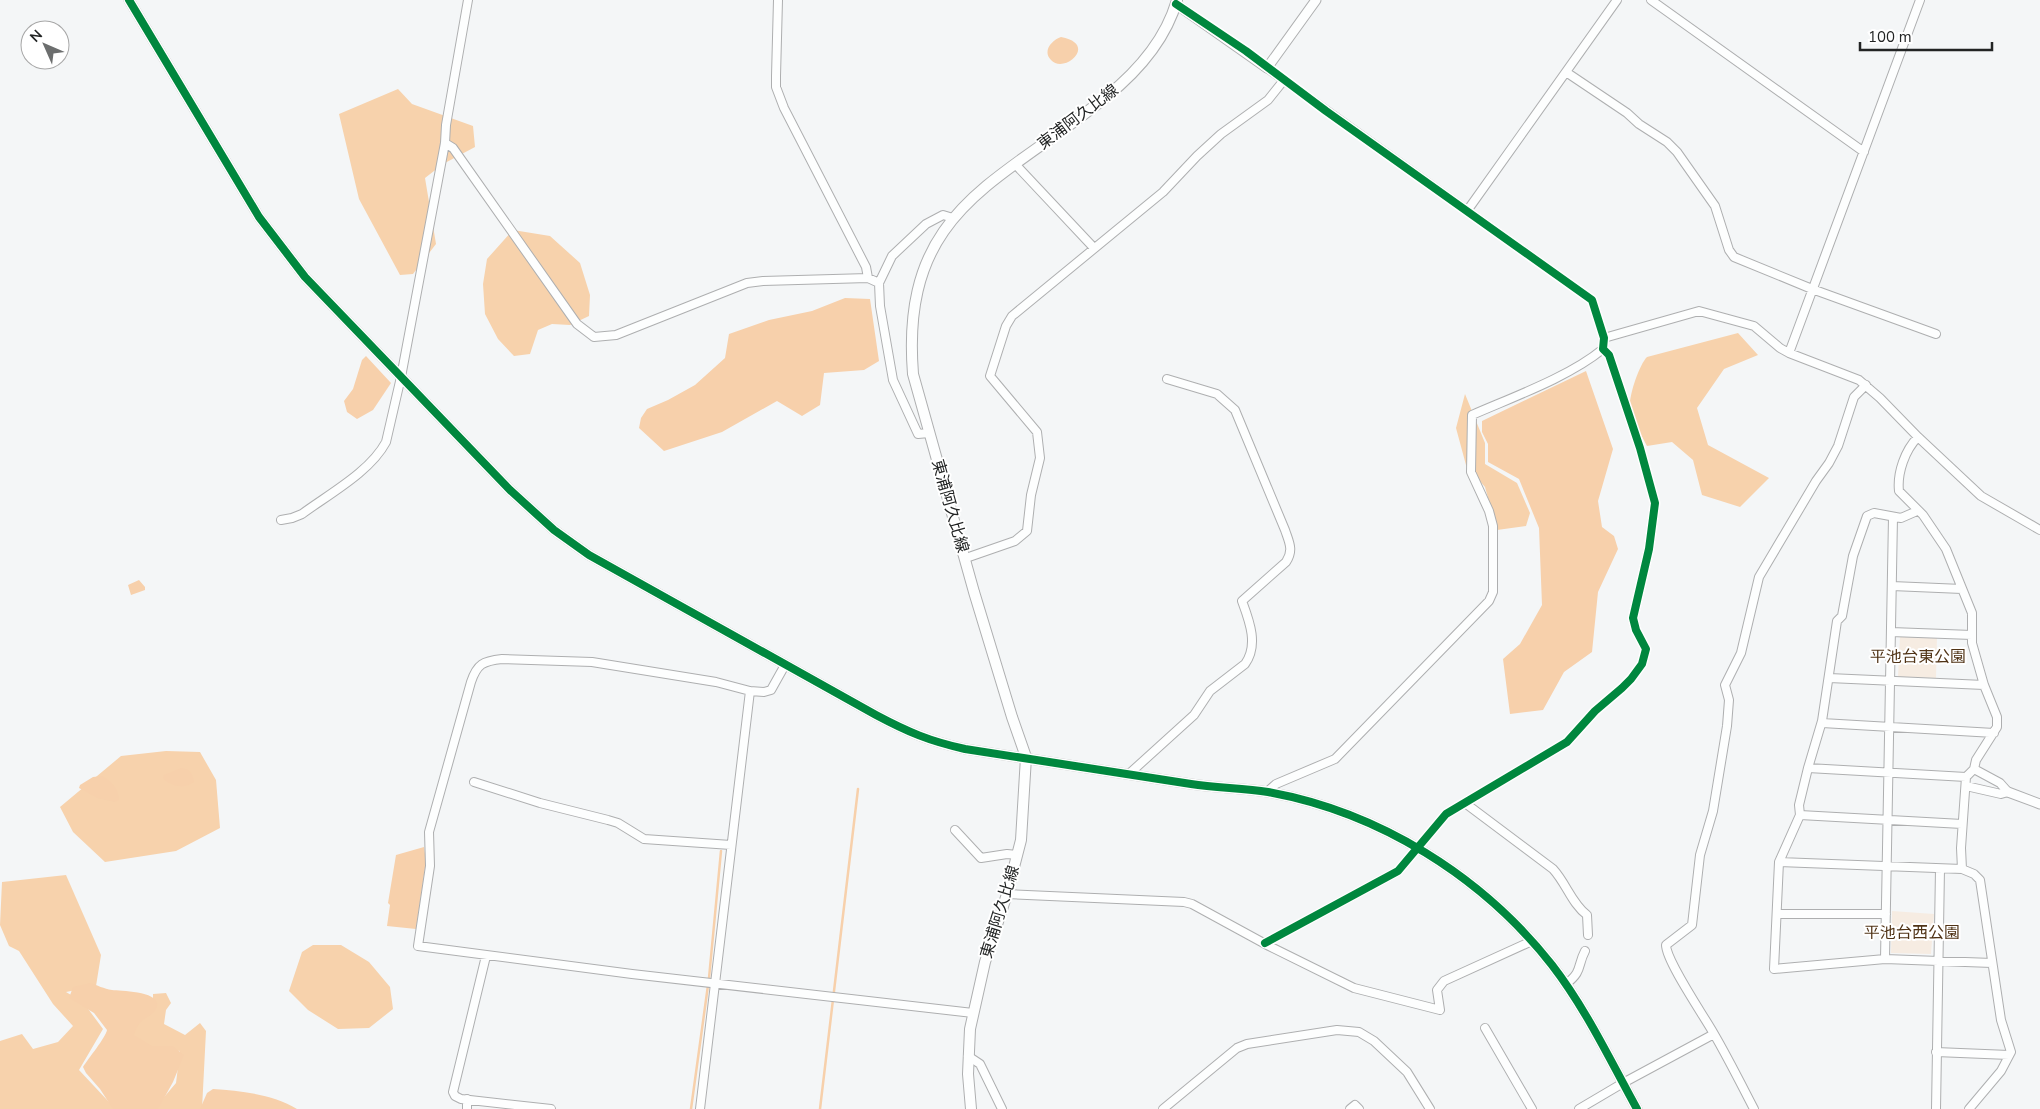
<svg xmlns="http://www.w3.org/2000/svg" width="2040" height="1109" viewBox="0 0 2040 1109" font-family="'Nunito Sans','Noto Sans JP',sans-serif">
	<rect width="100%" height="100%" fill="#f4f6f7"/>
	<path fill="#f6ece2" d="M1900 636 1937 637 1936 678 1898 677Z
		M1892 911 1934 914 1931 954 1891 953Z"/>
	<path fill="#f7d2ac" d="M398 89 412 104 473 126 475 147 443 164 425 178 436 244 413 274 400 275 359 199 339 114Z
		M513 230 550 236 580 263 590 295 589 316 570 325 552 324 538 330 530 354 514 356 498 339 485 314 483 284 487 259Z
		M1738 333 1758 355 1724 369 1697 408 1708 445 1769 478 1740 507 1702 495 1693 460 1672 442 1647 446C1642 436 1632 420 1630 409 1628 398 1639 365 1647 357Z
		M1465 394 1485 443V464L1517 483 1530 513 1526 526 1497 530 1485 487 1466 465 1456 428Z
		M166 751 200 752 216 780 220 828 176 851 105 862 73 832 60 807 121 756Z
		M66 875 101 955 96 986 66 992 83 1002 103 1029 79 1070 109 1102 123 1109H0V1041L22 1034 33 1049 58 1042 73 1026 53 1004 19 951 9 946 0 925 2 882Z
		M313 945H341L369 962 390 987 393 1009 369 1028 338 1029 308 1010 289 991 302 952Z
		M166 993 171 1003 166 1010 164 1024 185 1035 200 1023 206 1031 202 1109H154L176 1083 180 1051 151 1047 132 1035 139 1018 153 1007V994Z"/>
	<path fill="#f7d0ab" d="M1061 37C1099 44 1064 75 1051 60 1042 51 1052 40 1061 37Z
		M845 298 870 299 879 361 864 370 824 373 820 405 802 416 777 401 722 432 664 451 639 428 641 418 647 409 668 400 695 385 725 358 729 334 769 320 812 311Z
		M366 356 391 383 373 410 357 419 347 412 344 401 353 389 362 360Z
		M1586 371 1613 449 1598 501 1602 527 1614 536 1618 549 1598 592 1592 652 1564 672 1543 710 1510 714 1503 659 1520 644 1542 605 1539 528 1519 479 1488 462V444L1482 432V421Z
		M139 580 145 587V590L131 595 128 585Z
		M181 768C190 769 193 773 194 782 186 789 170 787 163 778L164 775Z
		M102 776C111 780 119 789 119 800L115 802 97 798 79 788 80 785 93 777Z
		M424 847 426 861 416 929 387 926 390 905 388 903 396 855Z
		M90 983C97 985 104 989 112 990 121 991 165 991 156 1009 151 1019 140 1015 134 1035L152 1046H173L184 1055 173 1082 158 1109H113L100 1089 86 1073 83 1067C88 1059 106 1037 107 1030L94 1013 69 998 73 987Z
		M213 1089C241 1091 273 1094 297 1109H200L207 1093Z"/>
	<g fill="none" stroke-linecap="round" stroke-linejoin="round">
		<path stroke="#f7d0ab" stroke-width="2.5" d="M691 1109 709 978 721 851
			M820 1109 858 789"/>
		<defs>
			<path id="minor" d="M778 0 776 76V87L784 108 866 267 868 278 879 283
				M1651 0 1864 152
				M1566 72 1627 113 1639 124 1667 142 1677 152 1715 206 1729 250 1734 257 1812 289 1936 334
				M445 143 453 148 577 324 594 337 616 335 747 283 763 281 868 278
				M1015 164 1094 248
				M1467 211 1617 0
				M1604 338 1699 311 1754 326 1780 348 1789 353 1859 380 1880 398 1918 437 1981 496 2040 530
				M1789 353 1920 0
				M929 433 918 434 893 380 880 306 879 283 892 256 926 224 943 215 953 218
				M1918 437C1905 450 1897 473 1899 491L1923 515 1946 549 1972 613V643L1984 685 1997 717V727L1976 760 1974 769 1966 777 1961 848 1962 869 1974 874 1980 880 2001 1020 2011 1052 2001 1071 1969 1109
				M1917 511 1901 518 1874 513 1867 516 1853 556 1842 616 1837 621 1822 721 1808 768 1799 805 1800 815 1779 862 1774 969 1885 959 1992 963
				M281 520 292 518 302 514C329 494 370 472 386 442L401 377 445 143 446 125 468 0
				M966 558 1015 541 1027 531 1031 495 1040 458 1037 432 990 376 1006 326 1012 316 1163 192 1197 156 1221 134 1268 100 1284 80
				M1892 586 1962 589
				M1891 632 1972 635
				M785 665 771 690 764 692 750 691 716 682 592 662 502 659C483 661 477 664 471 682L429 832 430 866 418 946 632 974 973 1013
				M1829 678 1984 685
				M1822 723 1994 733
				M1808 768 1966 777
				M1974 769 2000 783 2008 792
				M1130 773 1194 715 1210 691 1245 664C1259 645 1249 620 1242 601L1286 562C1294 550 1289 542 1285 530L1235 410 1217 394 1167 379
				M474 782 540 803 608 820 618 823 644 839 731 845
				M1966 786 2001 794 2008 792
				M1267 792 1276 784 1335 759 1489 601 1493 592V526L1489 511 1471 472 1472 415C1513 397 1569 377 1603 349
				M1465 803 1553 869C1566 883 1572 904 1587 915L1588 935
				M1800 815 1962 824
				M955 830 981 858 1007 854 1017 855
				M1779 862 1962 869
				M1007 894 1184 902 1192 904 1269 946 1354 988 1440 1010 1437 990 1444 981 1532 941
				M1777 914H1886
				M1265 943 1398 871 1446 814 1567 742 1595 711 1622 688 1631 679 1642 664 1646 649 1636 630 1633 618 1649 549 1655 503 1640 448 1609 355 1603 349 1604 338 1592 300 1267 68
				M486 956 453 1092 455 1096 461 1099 551 1109
				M1885 959 1893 517
				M1566 984C1583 971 1577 966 1585 951
				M1485 1028 1532 1109
				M1936 1052 2009 1055
				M968 1056 980 1064 1002 1109
				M467 1099V1109
				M700 1109 750 691
				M1163 1109 1237 1048 1247 1044 1337 1030 1359 1032 1374 1041 1407 1072 1430 1109
				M1350 1109 1355 1105 1359 1109
				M1579 1109 1623 1083 1714 1034
				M1754 1109C1741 1084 1728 1058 1714 1034 1704 1016 1666 961 1666 945L1692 925 1700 855 1713 811 1727 726 1729 700 1725 685 1741 653 1759 577 1816 481 1829 463 1838 446 1854 397 1866 385
				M1936 1109 1940 869"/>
			<path id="tertiary" d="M129 0 259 217 305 277 510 490 554 530 589 555 876 715C908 732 929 741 965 749 1040 761 1116 772 1191 784 1217 788 1243 788 1268 792 1379 812 1482 876 1552 965 1586 1009 1610 1060 1637 1109
				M1176 4 1267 68 1316 0
				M2008 792 2040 804"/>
			<path id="secondary" d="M971 1109 968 1074 970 1029 985 962 1007 894 1021 840 1026 757 1012 717 974 592 913 374C900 209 998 185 1106 97 1137 72 1166 39 1177 0"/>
		</defs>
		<use href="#minor" stroke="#aeafb0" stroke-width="10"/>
		<use href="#tertiary" stroke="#aeafb0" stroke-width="11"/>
		<use href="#secondary" stroke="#aeafb0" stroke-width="12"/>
		<use href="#minor" stroke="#fdfefe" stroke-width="8"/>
		<use href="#tertiary" stroke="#fdfefe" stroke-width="9"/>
		<use href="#secondary" stroke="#fdfefe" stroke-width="10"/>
		<defs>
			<path id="cycleway" d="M129 0 259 217 305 277 510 490 554 530 589 555 876 715C908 732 929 741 965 749 1040 761 1116 772 1191 784 1217 788 1243 788 1268 792 1379 812 1482 876 1552 965 1586 1009 1610 1060 1637 1109
				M1176 4 1246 51 1326 111 1592 300 1604 338 1603 349 1609 355 1640 448 1655 503 1649 549 1633 618 1636 630 1646 649 1642 664 1631 679 1622 688 1595 711 1567 742 1446 814 1398 871 1265 943"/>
		</defs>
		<use href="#cycleway" stroke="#fff" stroke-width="11"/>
		<use href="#cycleway" stroke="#00873e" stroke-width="8"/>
	</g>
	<g text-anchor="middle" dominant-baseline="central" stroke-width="4" stroke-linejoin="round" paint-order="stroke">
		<g font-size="16" fill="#222424" stroke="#fff">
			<text transform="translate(1078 117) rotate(-37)">東浦阿久比線</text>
			<text transform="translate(950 506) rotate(74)">東浦阿久比線</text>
			<text transform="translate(1000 912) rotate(-73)">東浦阿久比線</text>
		</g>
		<g font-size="16" fill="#503316" stroke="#fff">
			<text x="1918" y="657">平池台東公園</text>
			<text x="1912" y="933">平池台西公園</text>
		</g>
	</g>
	<g transform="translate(45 45) rotate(315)"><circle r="24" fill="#ffffff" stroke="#a7a7a7"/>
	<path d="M0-4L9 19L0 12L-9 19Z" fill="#6c6e6e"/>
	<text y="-8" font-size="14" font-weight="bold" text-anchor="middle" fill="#222424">N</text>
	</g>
	<path d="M1860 42v8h132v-8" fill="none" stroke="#222424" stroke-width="2.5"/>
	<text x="1868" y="42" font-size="15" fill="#222424" stroke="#ffffff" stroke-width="4" paint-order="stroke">100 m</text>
</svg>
